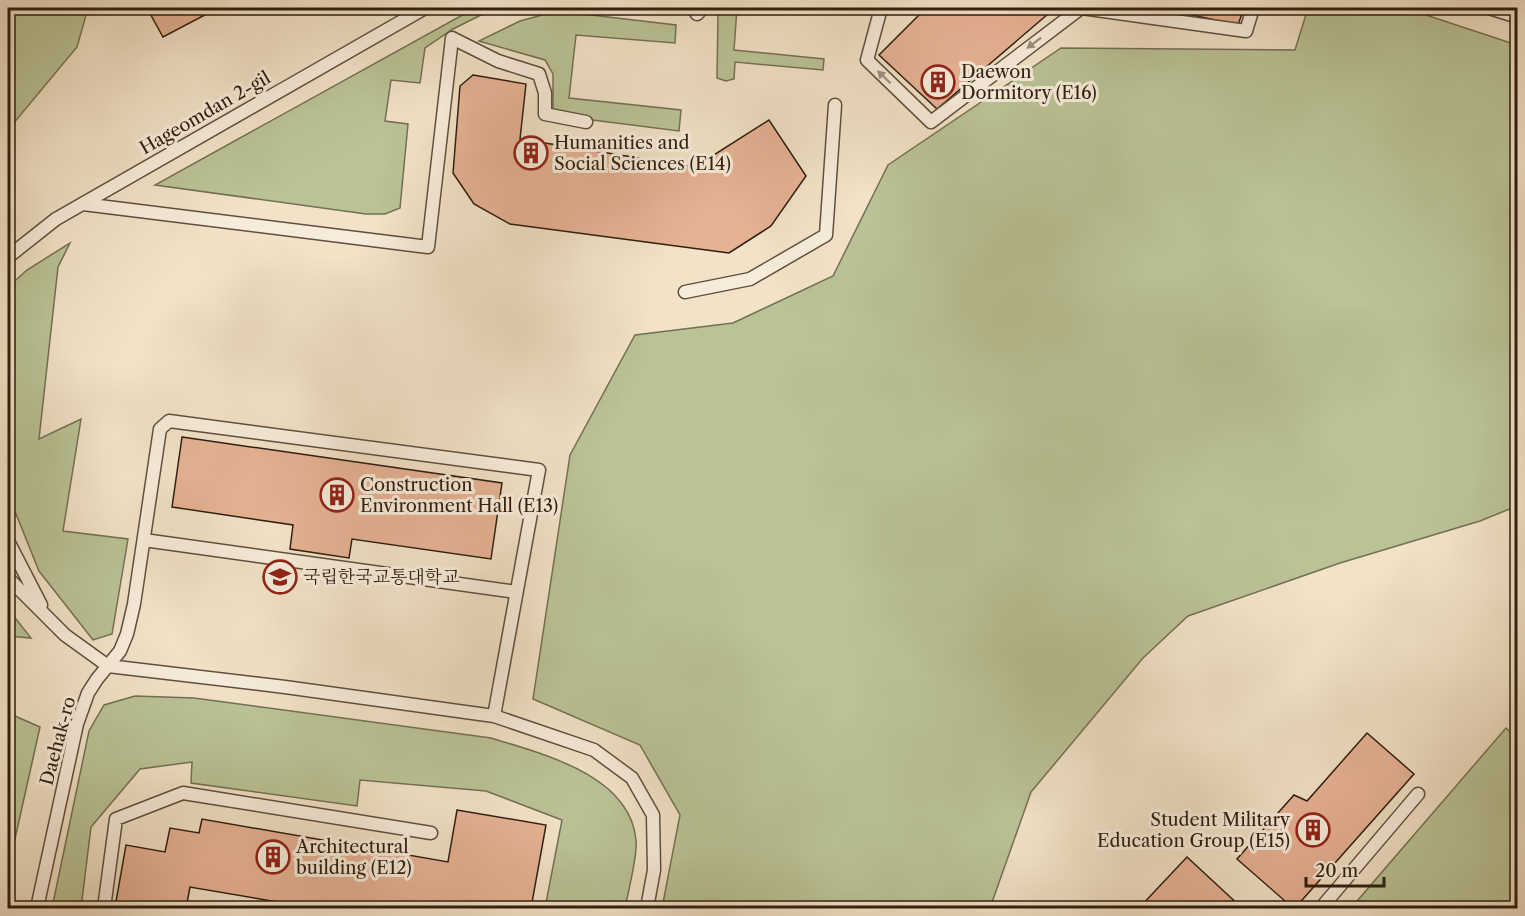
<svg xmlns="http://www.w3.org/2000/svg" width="1525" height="916" viewBox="0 0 1525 916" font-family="'Libre Caslon Text','Noto Serif KR',serif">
	<rect width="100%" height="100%" fill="#f2e2c7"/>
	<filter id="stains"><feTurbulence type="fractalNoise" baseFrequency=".00333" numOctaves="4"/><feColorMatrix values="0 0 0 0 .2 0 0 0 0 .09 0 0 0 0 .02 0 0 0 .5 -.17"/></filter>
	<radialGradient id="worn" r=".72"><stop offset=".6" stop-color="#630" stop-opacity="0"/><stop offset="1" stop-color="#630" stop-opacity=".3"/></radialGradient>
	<path fill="#bac396" stroke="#747053" stroke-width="1.5" d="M8 8H88L77 47 8 130Z
		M475 8H495L453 29 425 48 420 83 391 80 385 121 408 124 400 208 385 214H366L155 185Z
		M721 8H737L734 50 824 59 823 70 735 62 734 79 726 81 717 78 718 12Z
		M1308 8H1405L1517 45V506L1480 521 1340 563 1188 616 1143 658 1031 792 990 908H662L680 815 640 745 533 699 570 455 635 335 733 323 833 276 888 165 1061 48 1295 50Z
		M557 11 676 25 675 43 576 35 569 98 681 110 679 131 553 115V74L545 60 479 41 520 21Z
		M70 243 58 267 39 439 81 419 63 531 128 539 112 634 93 640 39 571 8 494V287L27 270Z
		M8 609 31 638 8 636Z
		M135 696 194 698 491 738C543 754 630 775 636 840 638 855 628 892 625 908H545L562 820 486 791 360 780 357 806 191 783 192 762 140 769 91 827 81 908H52L89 731 104 705Z
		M8 713 40 727 8 870Z
		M1506 728 1517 738V908H1351Z"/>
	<path fill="#e6b294" stroke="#2e1e10" stroke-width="1.5" d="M147 8H218L163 37Z
		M926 8H1055L937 109 879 55Z
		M1160 8H1244L1238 25Z
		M473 75 526 84 520 139 695 167 769 120 806 176 771 226 729 253 510 224 474 204 453 173 460 86Z
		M182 437 502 483 491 559 352 539 349 558 290 549 293 525 172 507Z
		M1367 733 1414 774 1295 908H1293L1237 859 1294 795 1307 801Z
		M457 810 546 825 531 908H313L190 887 186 908 115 907 126 845 165 852 170 828 199 833 202 819 448 862Z
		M1187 857 1242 908H1139Z"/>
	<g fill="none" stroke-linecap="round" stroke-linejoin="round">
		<defs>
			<path id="service" d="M693 8 697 14 703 8
				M881 8 867 60 931 122 1081 8
				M1082 8 1246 31 1253 8
				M1489 8 1518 17
				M83 204 428 247 452 38 498 61 539 74 545 93V114L586 122
				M8 257 56 219 425 8
				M685 292 750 279 826 235 835 105
				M144 540 516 592
				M8 541 41 605
				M8 578 65 635 108 666
				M108 666 285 687 494 716 594 750 632 778 653 815 654 870 647 908
				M37 908 77 724 88 693 97 679 120 651 127 634 134 604 160 429 169 421 539 470 494 716
				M104 908 116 819 183 793 431 833
				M1321 908 1418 794"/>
		</defs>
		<use href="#service" stroke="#5f4f3e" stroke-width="15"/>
		<use href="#service" stroke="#f7ecdb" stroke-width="12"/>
	</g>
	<defs><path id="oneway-solid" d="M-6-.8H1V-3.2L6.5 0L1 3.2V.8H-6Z" transform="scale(1.5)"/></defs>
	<g fill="#9d8f80">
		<use href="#oneway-solid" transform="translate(1034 43) rotate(143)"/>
		<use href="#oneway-solid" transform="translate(884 77) rotate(-136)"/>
	</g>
	<defs>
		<symbol id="building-ring" viewBox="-11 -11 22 22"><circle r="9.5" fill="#f7ecdb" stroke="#8f2418" stroke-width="1.5"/><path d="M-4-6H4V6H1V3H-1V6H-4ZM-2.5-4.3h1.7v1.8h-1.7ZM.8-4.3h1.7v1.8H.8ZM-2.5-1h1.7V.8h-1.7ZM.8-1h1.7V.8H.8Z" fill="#8f2418"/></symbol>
		<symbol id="university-ring" viewBox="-11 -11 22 22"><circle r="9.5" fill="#f7ecdb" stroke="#8f2418" stroke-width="1.5"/><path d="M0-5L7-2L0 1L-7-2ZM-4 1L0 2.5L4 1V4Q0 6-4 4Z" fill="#8f2418"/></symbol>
	</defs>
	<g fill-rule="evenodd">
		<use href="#building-ring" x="919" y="63" width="38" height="38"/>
		<use href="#building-ring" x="512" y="134" width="38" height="38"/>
		<use href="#building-ring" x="318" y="476" width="38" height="38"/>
		<use href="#university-ring" x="261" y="558" width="38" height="38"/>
		<use href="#building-ring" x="1294" y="811" width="38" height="38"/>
		<use href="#building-ring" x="254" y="838" width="38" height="38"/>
	</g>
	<g text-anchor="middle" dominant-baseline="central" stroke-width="6" stroke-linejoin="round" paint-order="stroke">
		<g font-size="18" fill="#2e1e10" stroke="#f7ecdb" text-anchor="start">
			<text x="961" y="72">Daewon<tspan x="961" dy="21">Dormitory (E16)</tspan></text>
			<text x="554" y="143">Humanities and<tspan x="554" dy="21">Social Sciences (E14)</tspan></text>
			<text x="360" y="485">Construction<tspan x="360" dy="21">Environment Hall (E13)</tspan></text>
			<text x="303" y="577">국립한국교통대학교</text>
			<text x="1290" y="820" text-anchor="end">Student Military<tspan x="1290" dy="21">Education Group (E15)</tspan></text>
			<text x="296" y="847">Architectural<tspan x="296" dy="21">building (E12)</tspan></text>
		</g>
		<g font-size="18" fill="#2e1e10" stroke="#f7ecdb">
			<text transform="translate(205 113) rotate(-30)">Hageomdan 2-gil</text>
			<text transform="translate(58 741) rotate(-75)">Daehak-ro</text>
		</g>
	</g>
	<rect width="1525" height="916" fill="none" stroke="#f2e2c7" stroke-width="30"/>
	<rect x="9" y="9" width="1507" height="898" fill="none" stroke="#2e1e10" stroke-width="3"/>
	<rect x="15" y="15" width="1495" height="886" fill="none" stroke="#2e1e10" stroke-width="1.5"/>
	<path d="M1306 877v9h78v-9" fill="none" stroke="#2e1e10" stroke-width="3"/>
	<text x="1315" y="877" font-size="18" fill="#2e1e10" stroke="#f7ecdb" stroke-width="4.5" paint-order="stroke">20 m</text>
	<rect width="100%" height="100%" filter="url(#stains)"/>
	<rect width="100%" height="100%" fill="url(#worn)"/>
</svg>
